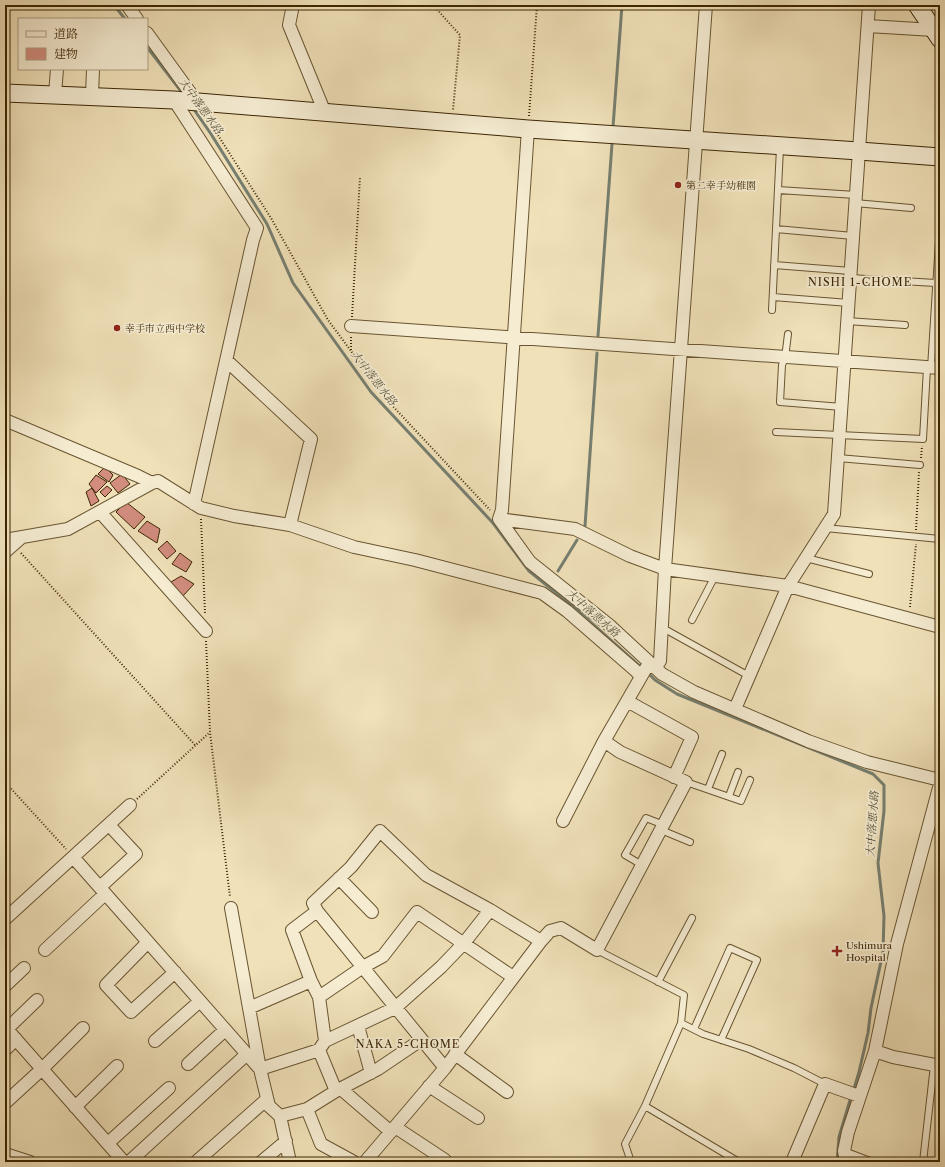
<svg xmlns="http://www.w3.org/2000/svg" width="945" height="1167" viewBox="0 0 945 1167" font-family="'Libre Caslon Text','Noto Serif JP',serif">
	<rect width="100%" height="100%" fill="#f0e1b9"/>
	<filter id="stains"><feTurbulence type="fractalNoise" baseFrequency=".005" numOctaves="4"/><feColorMatrix values="0 0 0 0 .2 0 0 0 0 .09 0 0 0 0 .02 0 0 0 .5 -.17"/></filter>
	<radialGradient id="worn" r=".72"><stop offset=".6" stop-color="#630" stop-opacity="0"/><stop offset="1" stop-color="#630" stop-opacity=".3"/></radialGradient>
	<g fill="none" stroke-linecap="round" stroke-linejoin="round">
		<path stroke="#767f70" stroke-width="3" d="M114 5 125 19
			M147 47 184 95
			M193 108 211 134 267 224 293 283 371 392 493 523 529 571 575 608 642 668
			M613 127 622 5
			M598 336 612 144
			M585 526 597 353
			M558 571 577 540
			M648 673 655 680 677 694 873 774 884 785V811L878 863 884 916 883 952 871 1008 868 1033 859 1072 853 1092
			M5 1161 7 1162
			M837 1162 839 1137 851 1097"/>
	</g>
	<path fill="#d38d7f" stroke="#3c2604" d="M105 467 113 475 109 482 98 474Z
		M122 474 130 484 118 493 110 483Z
		M96 475 107 482 96 493 89 484Z
		M107 486 112 490 105 497 100 492Z
		M92 488 99 501 91 506 86 492Z
		M126 502 145 517 134 529 116 512Z
		M147 521 160 529 157 543 138 531Z
		M167 541 176 551 167 559 158 549Z
		M180 553 192 562 186 572 172 564Z
		M181 576 194 584 182 597 171 582Z"/>
	<g fill="none" stroke-linecap="round" stroke-linejoin="round">
		<defs>
			<path id="lane" d="M778 190 856 195
				M855 203 911 208
				M776 229 853 236
				M774 265 851 271
				M850 278 936 283
				M773 297 849 303
				M772 310 780 148
				M847 321 905 325
				M788 334 785 358 782 365 780 402 842 407
				M931 368 940 225
				M776 432 923 439 927 368
				M838 458 920 465
				M825 528 940 539
				M806 558 869 574
				M692 620 715 576
				M661 627 749 676
				M686 782 741 801 750 780
				M708 789 722 754
				M729 796 738 772
				M661 830 690 842
				M642 865 625 855 646 818 664 825
				M597 950 684 995 681 1023 645 1106 739 1162
				M658 982 692 918
				M681 1023 703 1034 749 1049 794 1068 825 1084
				M694 1029 730 948 757 960 721 1040
				M844 1151 873 1162
				M631 1162 625 1144 645 1106
				M923 1162 934 1065"/>
			<path id="street" d="M127 5 137 19
				M293 5 289 25 325 113
				M868 26 934 30
				M147 33 197 102
				M55 94 57 69
				M92 96 93 69
				M174 100 257 228 253 240 194 504
				M528 129 502 510 499 519 575 529 630 556 665 569 788 586 940 627
				M351 326 940 368
				M226 360 311 439 290 525
				M5 420 138 476 152 483
				M100 512 206 631
				M499 519 530 562 609 625 662 674 694 692 808 741 867 762 940 780
				M5 540 68 529 152 483 158 481 201 508 234 516 290 525 354 547 415 560 542 593 567 611 636 671 641 677
				M5 552 22 537
				M655 668 660 661 665 569 706 5
				M627 701 692 737 674 777
				M735 709 788 586 834 514 869 5
				M563 821 604 741
				M73 857 260 1069
				M339 878 372 912
				M100 887 136 854 109 825
				M231 908 260 1069 269 1106 280 1116 290 1162
				M317 911 313 903 351 867 380 831 426 875 490 910 541 941
				M5 919 130 805
				M148 942 106 985 131 1012 175 972
				M45 950 105 894
				M5 986 24 968
				M319 997 363 967 383 956 417 912 513 977
				M249 1008 311 981
				M358 1026 371 1073
				M5 1027 124 1162
				M7 1029 37 1000
				M155 1041 200 1001
				M325 1041 319 997 311 981 292 930 317 911 445 1068
				M5 1050 16 1039
				M319 1050 336 1091 378 1069 421 1040
				M875 1051 897 944 940 784
				M455 1054 507 1092
				M188 1064 225 1030
				M260 1069 319 1050 325 1041 395 1008 441 967 464 943 490 910
				M429 1086 478 1118
				M341 1089 391 1132
				M5 1103 42 1069 83 1028
				M75 1107 117 1066
				M307 1109 336 1091
				M280 1116 307 1109 321 1144 354 1162
				M395 1127 445 1160
				M108 1143 169 1088
				M5 1154 30 1162
				M129 1162 247 1054
				M196 1162 267 1099
				M261 1162 286 1141
				M365 1162 445 1068 541 941 550 931 561 928 597 950 686 782 620 752 604 741 649 663
				M792 1162 825 1084 859 1096
				M846 1162 844 1151 848 1132 875 1051 893 1057 940 1066"/>
			<path id="secondary" d="M917 5 940 39
				M5 93 174 100 528 129 859 151 940 157"/>
		</defs>
		<use href="#lane" stroke="#695531" stroke-width="8"/>
		<use href="#street" stroke="#695531" stroke-width="14"/>
		<use href="#secondary" stroke="#3c2604" stroke-width="19"/>
		<path stroke="#3c2604" stroke-width="2" stroke-dasharray="1 2" stroke-linecap="butt" d="M433 5 460 35 453 110
			M205 115 271 218 328 320 351 351
			M529 116 537 5
			M352 317 360 177
			M351 337V351L388 401 490 510
			M921 458 922 446
			M201 519 205 613
			M916 530 919 472
			M21 553 195 745
			M910 607 916 544
			M206 641 210 732 230 897
			M5 782 66 849
			M137 799 210 732"/>
		<use href="#lane" stroke="#f5ecd2" stroke-width="6"/>
		<use href="#street" stroke="#f5ecd2" stroke-width="12"/>
		<use href="#secondary" stroke="#f5ecd2" stroke-width="17"/>
	</g>
	<g fill="#8f2418" stroke="#f5ecd2" stroke-width="1.5">
		<circle cx="678" cy="185" r="4"/>
		<circle cx="117" cy="328" r="4"/>
		<path d="M835 945h4v4h4v4h-4v4h-4v-4h-4v-4h4z"/>
	</g>
	<g text-anchor="middle" dominant-baseline="central" stroke-width="3.5" stroke-linejoin="round" paint-order="stroke">
		<g font-size="10" fill="#3c2604" stroke="#f5ecd2" text-anchor="start">
			<text x="686" y="185">第二幸手幼稚園</text>
			<text x="125" y="328">幸手市立西中学校</text>
			<text x="846" y="945">Ushimura<tspan x="846" dy="12">Hospital</tspan></text>
		</g>
		<g font-size="11" font-style="italic" fill="#59533a" stroke="#f5ecd2">
			<text transform="translate(201 106) rotate(54)">大中落悪水路</text>
			<text transform="translate(374 378) rotate(52)">大中落悪水路</text>
			<text transform="translate(593 613) rotate(41)">大中落悪水路</text>
			<text transform="translate(872 824) rotate(-86)">大中落悪水路</text>
		</g>
		<g font-size="11" letter-spacing="1" fill="#3c2604" stroke="#f5ecd2">
			<text x="860" y="282">NISHI 1-CHOME</text>
			<text x="408" y="1044">NAKA 5-CHOME</text>
		</g>
	</g>
	<rect width="945" height="1167" fill="none" stroke="#f0e1b9" stroke-width="20"/>
	<rect x="6" y="6" width="933" height="1155" fill="none" stroke="#3c2604" stroke-width="2"/>
	<rect x="10" y="10" width="925" height="1147" fill="none" stroke="#3c2604"/>
	<rect x="18" y="18" width="130" height="52" fill="#f5ecd2" stroke="#ab9d80"/>
	<rect x="26" y="31" width="20" height="6" fill="#f5ecd2" stroke="#ab9d80"/>
	<text x="54" y="38" font-size="12" fill="#3c2604">道路</text>
	<rect x="26" y="48" width="20" height="12" fill="#d38d7f" stroke="#ab9d80"/>
	<text x="54" y="58" font-size="12" fill="#3c2604">建物</text>
	<rect width="100%" height="100%" filter="url(#stains)"/>
	<rect width="100%" height="100%" fill="url(#worn)"/>
</svg>
